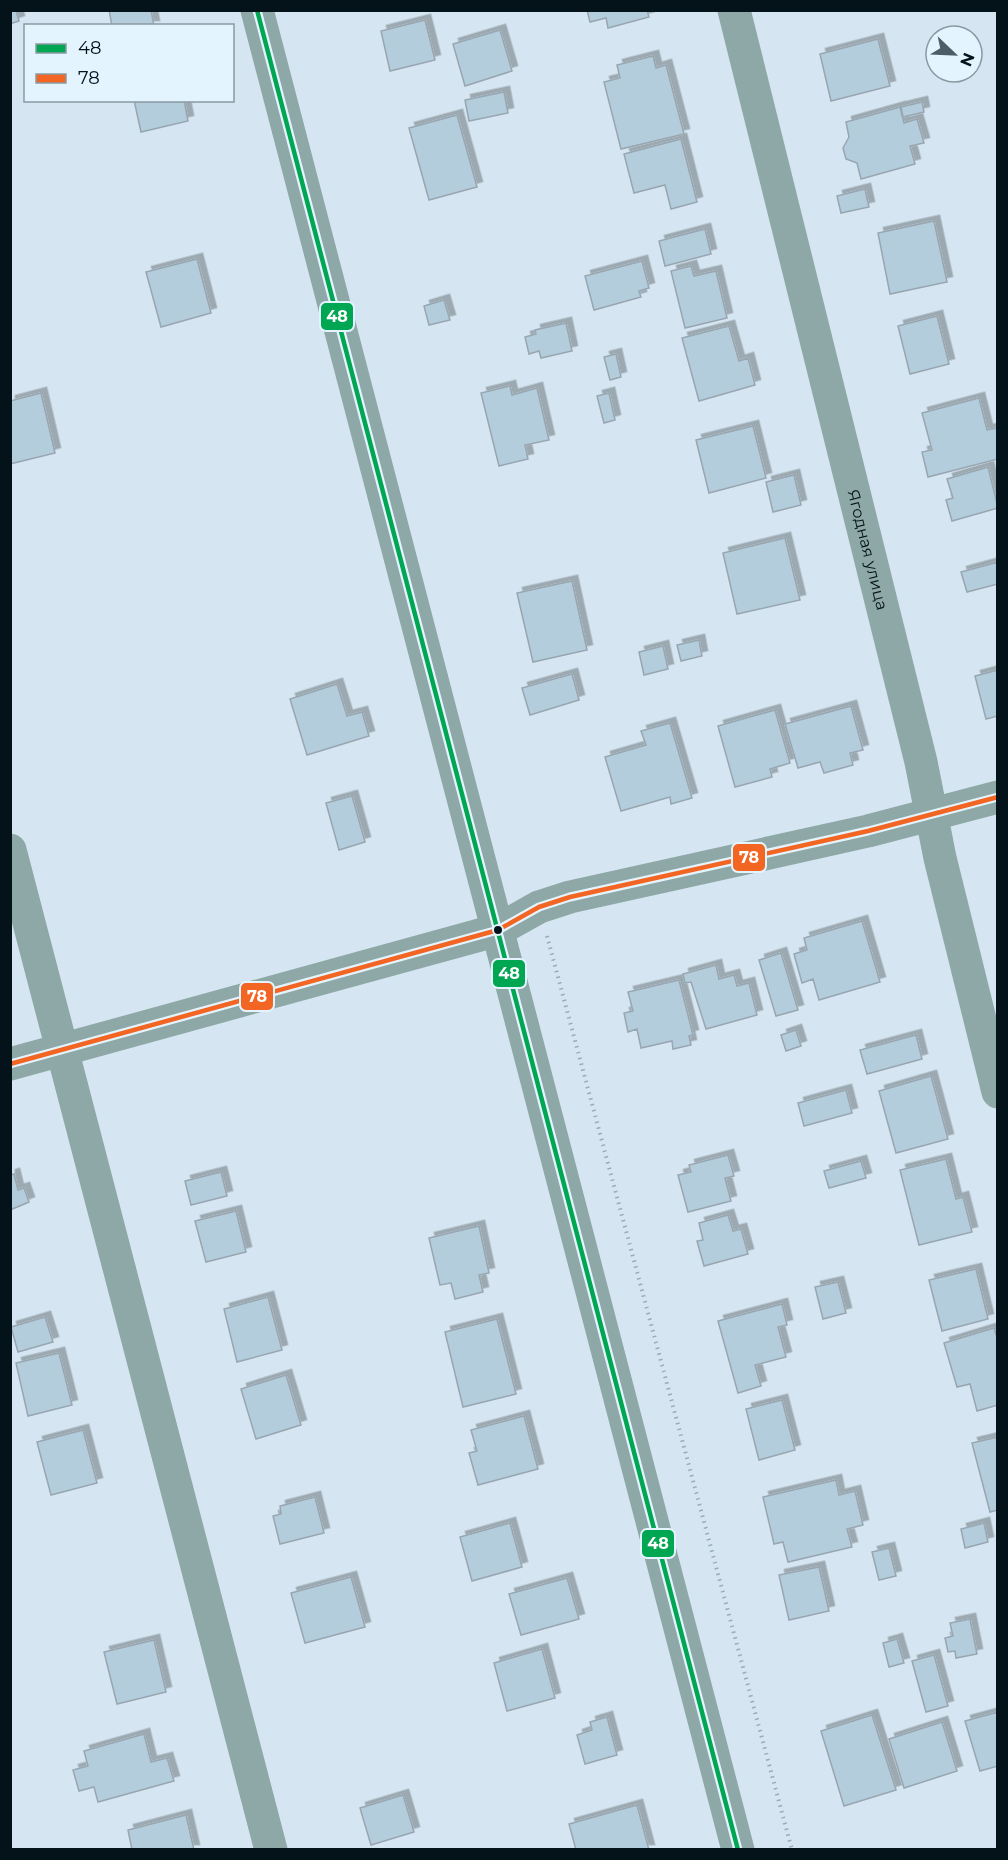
<svg xmlns="http://www.w3.org/2000/svg" width="1008" height="1860" viewBox="0 0 1008 1860" font-family="Montserrat,sans-serif">
	<defs>
		<filter id="shadow"><feDropShadow dx="5.5" dy="-5.5" stdDeviation="0" flood-color="#0004"/></filter>
	</defs>
	<rect width="100%" height="100%" fill="#d5e6f2"/>
	<path fill="#b3cddd" stroke="#98a6b0" stroke-width="1.5" filter="url(#shadow)" d="M10 10H16L19 21 10 24Z
		M109 10H151L154 26H112Z
		M587 10H647L649 17 608 28 606 18 590 22Z
		M425 20 435 60 390 71 381 31Z
		M500 30 512 71 465 86 453 44Z
		M878 39 890 86 831 101 820 54Z
		M653 56 656 68 666 65 684 134 621 149 604 82 620 78 617 65Z
		M504 92 508 113 469 121 465 100Z
		M134 100H184L188 121 141 132Z
		M922 102 924 112 903 117 901 107Z
		M900 107 904 123 917 119 924 143 910 146 915 164 861 179 857 163 846 159 843 148 849 137 846 122Z
		M457 115 477 187 429 200 409 128Z
		M681 139 697 202 671 209 665 185 634 193 624 154Z
		M865 189 869 207 841 213 837 196Z
		M934 221 947 282 890 294 878 233Z
		M705 229 711 254 665 266 659 241Z
		M197 259 211 313 161 327 146 272Z
		M642 261 649 288 639 291 641 297 594 310 585 276Z
		M691 266 694 276 716 271 727 318 685 328 671 271Z
		M444 300 450 320 429 325 424 306Z
		M937 316 949 364 910 374 898 326Z
		M566 323 572 351 541 358 539 351 529 354 525 337 536 334 535 330Z
		M729 326 739 361 748 358 755 385 699 401 682 338Z
		M616 354 621 377 610 380 604 357Z
		M510 386 512 395 537 388 549 440 525 445 528 459 499 466 481 393Z
		M41 393 55 453 10 464V401Z
		M609 393 615 420 604 423 597 396Z
		M979 398 987 430 998 428V459L928 477 922 452 932 450 922 413Z
		M753 426 766 478 709 493 696 440Z
		M988 467 998 508 952 521 946 500 953 498 947 479Z
		M794 475 801 505 773 512 766 482Z
		M785 538 800 600 737 614 723 553Z
		M998 562V584L967 592 961 572Z
		M572 581 587 650 533 662 517 593Z
		M699 640 702 656 681 661 677 645Z
		M663 646 668 669 644 675 639 652Z
		M998 670V716L986 719 975 676Z
		M572 674 579 700 530 715 522 688Z
		M337 684 347 716 362 712 369 736 307 755 290 699Z
		M851 706 863 750 850 753 853 765 824 773 820 762 798 768 785 724Z
		M775 710 790 763 770 769 772 777 735 787 718 726Z
		M670 723 692 798 671 804 670 797 621 811 605 757 646 745 641 731Z
		M352 796 365 842 339 850 326 803Z
		M862 921 880 982 819 1000 813 979 802 983 794 954 807 950 804 938Z
		M781 953 798 1010 776 1016 759 960Z
		M716 965 719 979 734 975 737 986 749 983 757 1015 706 1029 691 982 685 983 683 974Z
		M679 980 693 1035 689 1036 691 1045 673 1049 672 1041 641 1048 637 1029 628 1032 624 1013 633 1011 628 992Z
		M796 1030 801 1046 786 1051 781 1035Z
		M916 1035 922 1059 867 1074 860 1050Z
		M931 1076 948 1139 896 1153 879 1091Z
		M846 1090 852 1113 804 1126 798 1103Z
		M728 1155 734 1176 725 1178 731 1201 688 1212 678 1175 691 1172 689 1165Z
		M946 1159 956 1199 963 1197 972 1232 919 1245 900 1170Z
		M861 1161 866 1178 829 1188 824 1171Z
		M221 1172 227 1196 191 1205 185 1181Z
		M14 1174 18 1190 24 1188 29 1202 10 1210V1175Z
		M236 1211 246 1252 206 1262 195 1221Z
		M728 1215 733 1231 741 1229 748 1254 704 1266 697 1241 703 1240 699 1223Z
		M479 1226 489 1273 479 1275 483 1292 455 1299 451 1283 440 1285 429 1238Z
		M976 1269 988 1319 942 1331 929 1280Z
		M838 1282 846 1313 823 1319 815 1287Z
		M268 1297 282 1350 237 1362 224 1309Z
		M782 1304 787 1325 778 1327 786 1357 755 1365 761 1386 738 1393 718 1321Z
		M45 1317 53 1342 18 1352 11 1327Z
		M497 1319 516 1394 463 1407 445 1332Z
		M994 1328 998 1341V1405L977 1411 970 1384 957 1387 944 1343Z
		M59 1353 72 1405 28 1416 16 1363Z
		M286 1375 301 1425 256 1439 241 1389Z
		M782 1400 795 1450 759 1460 746 1409Z
		M524 1416 538 1469 478 1485 469 1453 477 1451 471 1430Z
		M83 1430 97 1483 51 1495 37 1442Z
		M998 1437V1510L990 1512 972 1443Z
		M836 1480 839 1495 855 1491 863 1525 847 1529 852 1547 788 1562 783 1542 774 1544 763 1497Z
		M315 1497 324 1533 280 1544 273 1516 281 1514 280 1506Z
		M510 1523 522 1567 472 1581 460 1537Z
		M984 1523 988 1542 965 1548 961 1529Z
		M889 1548 896 1576 879 1580 872 1552Z
		M819 1567 829 1611 789 1620 779 1575Z
		M351 1577 365 1627 305 1643 291 1593Z
		M567 1578 579 1619 521 1635 509 1594Z
		M970 1619 977 1654 956 1658 955 1651 948 1652 945 1638 953 1636 950 1623Z
		M897 1639 904 1663 889 1667 883 1643Z
		M154 1640 166 1692 117 1704 104 1652Z
		M542 1649 555 1698 507 1711 494 1663Z
		M934 1655 948 1706 926 1712 912 1661Z
		M998 1712V1766L980 1771 965 1721Z
		M872 1715 896 1790 844 1806 821 1731Z
		M607 1717 617 1755 585 1764 577 1735 592 1730 590 1722Z
		M942 1722 957 1771 904 1788 889 1739Z
		M144 1734 151 1762 167 1758 174 1781 98 1802 94 1787 79 1791 73 1770 88 1766 84 1751Z
		M403 1795 414 1832 371 1845 360 1808Z
		M637 1805 649 1850H576L569 1824Z
		M186 1815 194 1850H132L128 1830Z"/>
	<g fill="none" stroke-linecap="round" stroke-linejoin="round">
		<path stroke="#9aaeb1" stroke-width="4" stroke-dasharray="1.5 4.5" stroke-linecap="butt" d="M547 936 792 1850"/>
		<g stroke="#8ea8a7" stroke-width="33">
			<path d="M257 10 738 1850"/>
			<path id="s1" d="M734 10 921 762 940 858 998 1092"/>
			<path d="M10 850 271 1850"/>
			<path d="M10 1064 498 930 539 907 570 897 868 831 998 797"/>
		</g>
		<defs>
			<path id="bus-1" d="M257 10 738 1850"/>
			<path id="bus-2" d="M10 1064 498 930 539 907 570 897 868 831 998 797"/>
		</defs>
		<use href="#bus-1" stroke="#e4f4fe" stroke-width="9"/>
		<use href="#bus-2" stroke="#e4f4fe" stroke-width="9"/>
		<use href="#bus-1" stroke="#00a651" stroke-width="4.5"/>
		<use href="#bus-2" stroke="#f26522" stroke-width="4.5"/>
	</g>
	<circle fill="#04121a" stroke="#e4f4fe" stroke-width="2" cx="498" cy="930" r="5"/>
	<g text-anchor="middle" dominant-baseline="central" stroke-width="6" stroke-linejoin="round" paint-order="stroke">
		<g font-size="16" fill="#04121a" stroke="#e4f4fe">
			<text stroke="none"><textPath href="#s1" startOffset="556">Ягодная улица</textPath></text>
		</g>
	</g>
	<g stroke="#e4f4fe" stroke-width="2">
		<rect x="320" y="302" width="34" height="29" rx="6" fill="#00a651"/>
		<rect x="732" y="843" width="34" height="29" rx="6" fill="#f26522"/>
		<rect x="492" y="959" width="34" height="29" rx="6" fill="#00a651"/>
		<rect x="240" y="982" width="34" height="29" rx="6" fill="#f26522"/>
		<rect x="641" y="1529" width="34" height="29" rx="6" fill="#00a651"/>
	</g>
	<g font-size="16" text-anchor="middle" font-weight="bold" fill="#fff">
		<text x="337" y="322">48</text>
		<text x="749" y="863">78</text>
		<text x="509" y="979">48</text>
		<text x="257" y="1002">78</text>
		<text x="658" y="1549">48</text>
	</g>
	<rect width="1008" height="1860" fill="none" stroke="#04121a" stroke-width="24"/>
	<rect x="24" y="24" width="210" height="78" fill="#e4f4fe" stroke="#8a9aa3" stroke-width="1.5"/>
	<rect x="36" y="44" width="30" height="9" fill="#00a651" stroke="#8a9aa3" stroke-width="1.5"/>
	<text x="78" y="54" font-size="18" fill="#04121a">48</text>
	<rect x="36" y="74" width="30" height="9" fill="#f26522" stroke="#8a9aa3" stroke-width="1.5"/>
	<text x="78" y="84" font-size="18" fill="#04121a">78</text>
	<g transform="translate(954 54) rotate(113)"><circle r="28" fill="#e4f4fe" stroke="#8a9aa3" stroke-width="1.5"/>
	<path d="M0-4.5L10 22L0 15L-10 22Z" fill="#4d5c66"/>
	<text y="-9" font-size="16" font-weight="bold" text-anchor="middle" fill="#04121a">N</text>
	</g>
</svg>
